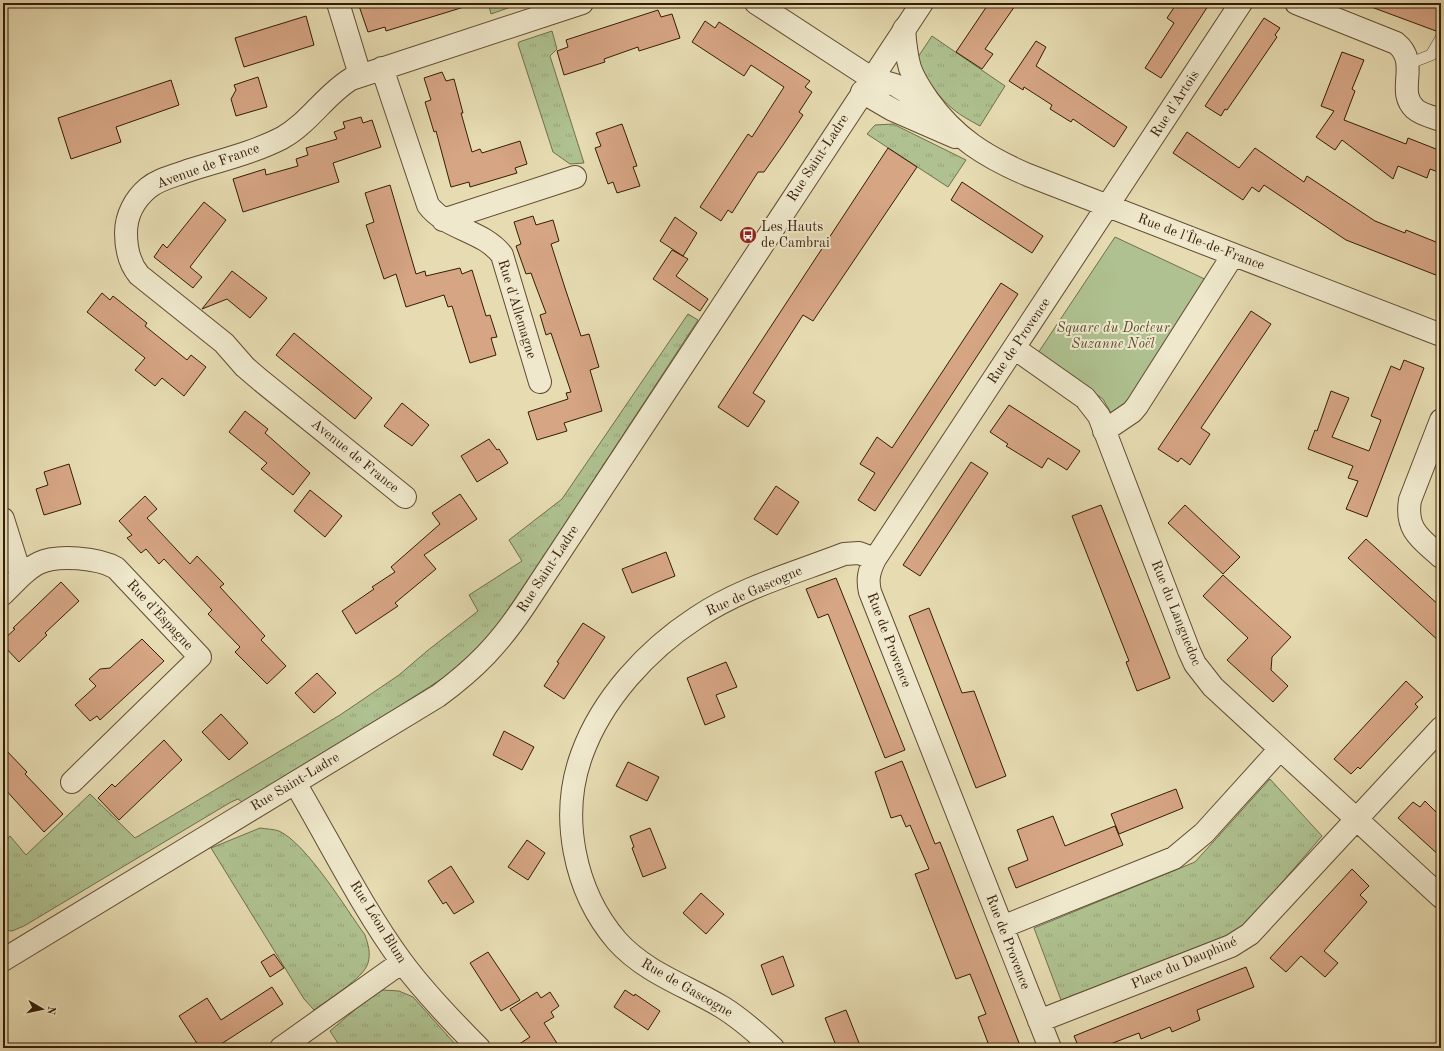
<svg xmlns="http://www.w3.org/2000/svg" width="1444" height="1051" viewBox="0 0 1444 1051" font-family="'Old Standard TT',serif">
	<defs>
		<pattern id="grass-tufts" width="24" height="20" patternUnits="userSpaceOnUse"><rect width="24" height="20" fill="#afc190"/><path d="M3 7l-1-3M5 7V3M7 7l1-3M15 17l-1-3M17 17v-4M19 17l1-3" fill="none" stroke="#97a57b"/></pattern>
	</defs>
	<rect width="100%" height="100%" fill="#e6dbb1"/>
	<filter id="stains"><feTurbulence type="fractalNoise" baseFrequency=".005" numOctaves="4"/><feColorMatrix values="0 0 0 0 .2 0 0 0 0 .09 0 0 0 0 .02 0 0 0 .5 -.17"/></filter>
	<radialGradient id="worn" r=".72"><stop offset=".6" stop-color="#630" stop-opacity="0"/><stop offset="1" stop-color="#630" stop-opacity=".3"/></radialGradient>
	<path fill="url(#grass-tufts)" stroke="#726f4c" d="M488 3H522L491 14Z
		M552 31 557 49 550 56 584 163 570 164 553 152 518 44 519 42Z
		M932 36 1005 86 980 126C971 121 961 116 953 109 938 97 922 75 918 57Z
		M893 124 966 160 948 187 867 134 875 125Z
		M688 314 698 320 538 565 494 630 469 658 451 673 393 710 242 802 238 799 231 802 24 926 12 931 3 930V843L10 836 26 855 90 794 135 838 340 715 399 675 427 651 478 611 469 595 522 561 509 540 562 499Z
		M1270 779 1322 836 1241 930 1061 1000 1034 928 1195 862Z
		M260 828C266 829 273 829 279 831 307 844 346 909 365 935 368 944 371 953 368 963 364 978 327 1000 314 1010L304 999 211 848Z
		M383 990 399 991 413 997 456 1045V1048H341L330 1031 371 996Z"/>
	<path fill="#afc190" stroke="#726f4c" d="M1115 237 1211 282 1130 407 1112 415 1103 399 1038 353Z"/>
	<path fill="#d6a584" stroke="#351d07" d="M358 3H464V7L386 31 385 27 368 32Z
		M989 3H1017L985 49 993 54 982 69 956 52Z
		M1177 3H1210L1161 78 1145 68 1174 23 1167 18Z
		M1366 3H1422L1441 9V18L1436 31 1366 5Z
		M658 10 661 17 672 14 680 38 639 51 638 47 604 59 605 62 564 75 557 51 568 47 566 40Z
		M306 16 314 45 244 67 235 38Z
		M1264 18 1280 28 1275 35 1277 37 1227 110 1225 109 1221 116 1205 106Z
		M705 21 715 28 719 22 810 81 805 87 812 92 799 112 803 115 783 145 764 172H758L732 213 728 210 721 221 700 207 748 134 752 137 784 87 751 65 744 76 692 42Z
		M1036 41 1046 47 1036 66 1127 127 1114 147 1073 119 1071 122 1050 109 1052 105 1024 87 1023 90 1009 81Z
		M1342 52 1364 60 1352 89 1355 91 1344 120 1406 144 1408 138 1441 151V173L1430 169 1427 178 1398 166 1393 179 1342 140 1335 150 1316 137 1334 111 1321 106Z
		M442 72 446 81 454 79 463 113H461L472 152 480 149 482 153 520 141 527 164 515 168 517 173 470 187 469 182 451 187 436 131 434 132 425 102 431 100 424 78Z
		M258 77 267 107 236 116 231 99 236 90 234 85Z
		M171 80 179 105 116 127 121 142 71 159 58 118Z
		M361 117 363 123 372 120 381 147 333 163 339 182 243 212 233 179 265 169 266 175 298 166 296 159 308 155 306 148 337 139 334 132 345 128 343 122Z
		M622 124 637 166 633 167 640 186 617 193 613 182 608 184 595 148 601 146 596 133Z
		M1187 132 1239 168 1255 148 1304 182 1307 176 1375 221 1405 233 1406 230 1441 244V277L1346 240 1264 185 1259 192 1252 187 1243 200 1173 153Z
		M888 148 917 167 813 321 803 315 753 393 765 401 748 427 718 407Z
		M962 182 1043 236 1032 253 951 200Z
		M390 185 416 274 425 271 426 276 460 268 462 274 472 270 486 316 490 315 497 337 491 338 496 355 470 363 452 306 448 307 444 295 406 307 396 274 384 279 366 225 374 222 365 193Z
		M204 202 226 220 190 267 202 277 193 288 154 257 163 244 167 248Z
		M533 216 536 225 553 220 559 241 551 244 565 288 581 336 589 334 599 367 590 370 602 411 564 423 567 431 537 440 528 412 568 399 566 393 571 392 551 333 546 335 540 315 546 313 535 284 531 273 526 274 516 246 521 244 514 222Z
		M675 217 697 233 683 256 660 241Z
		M672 250 688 259 676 276 708 299 700 311 653 279Z
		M232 271 267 298 250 318 227 299 202 309Z
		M1001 283 1018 294 875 511 858 500 875 473 860 464 877 437 892 448Z
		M102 293 110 300 113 296 147 323 145 326 187 360 191 355 206 367 184 396 162 378 155 386 135 370 145 358 87 312Z
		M1251 311 1271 324 1201 428 1210 434 1190 465 1181 458 1178 462 1158 449Z
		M294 333 372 398 355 419 276 355Z
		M1404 360 1424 368 1367 517 1346 509 1358 481 1348 478 1353 466 1308 449 1315 430 1317 431 1331 391 1349 398 1332 437 1369 451 1381 420 1371 416 1391 366 1400 370Z
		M402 403 429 425 412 446 384 426Z
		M1009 405 1080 451 1067 470 1048 458 1042 468 1006 446 1008 444 990 432Z
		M245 411 268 429 265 433 310 473 293 495 261 469 267 463 229 432Z
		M489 439 497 450 499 449 508 463 477 482 461 456Z
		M971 462 988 473 920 576 903 565Z
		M69 464 81 504 44 515 36 489 48 485 44 472Z
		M776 486 799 502 777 535 754 519Z
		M310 490 342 516 325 537 294 511Z
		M460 494 477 519 424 555 436 569 395 603 398 606 356 634 342 611 374 589 372 587 395 572 391 567 440 524 432 513Z
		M145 496 157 509 147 518 190 564 197 556 224 584 220 587 265 636 261 640 286 666 267 684 235 652 240 647 208 614 212 610 164 559 159 564 146 549 141 553 127 538 132 535 119 521Z
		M1101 505 1170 678 1137 691 1126 662 1129 661 1072 516Z
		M1185 505 1240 557 1223 574 1168 523Z
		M1366 539 1441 607V643L1348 558Z
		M666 552 675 576 632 593 622 569Z
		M1223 575 1291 637 1272 657 1271 670 1288 686 1273 702 1227 660 1248 638 1203 596Z
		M836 578 905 750 885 758 828 614 818 618 806 589Z
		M61 582 79 601 45 633 47 635 19 662 3 645V640L15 629 13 628Z
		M929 608 962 693 974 691 1006 776 976 788 909 616Z
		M583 623 605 637 564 699 544 686 559 663 557 662Z
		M142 639 164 661 100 720 97 716 90 721 75 705 96 686 89 679 100 669 110 668Z
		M726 662 737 687 716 695 725 717 705 725 687 678Z
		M317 673 336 693 314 713 295 693Z
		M1406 681 1423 697 1415 704 1418 707 1360 769 1358 767 1351 774 1334 759Z
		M221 714 248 743 229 760 202 732Z
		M504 731 534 747 522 770 493 755Z
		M164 740 182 760 119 820 98 798 112 784 115 787Z
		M3 747 27 772 25 774 63 814 44 832 3 787Z
		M902 761 935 844 940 842 1021 1048H990L978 1017 986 1014 970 974 956 979 915 874 929 869 910 825 906 827 901 815 891 818 875 772Z
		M628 762 659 777 647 801 616 786Z
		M1176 789 1183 808 1119 834 1111 814Z
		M1425 801 1441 817V857L1398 818 1413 802 1420 807Z
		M1053 816 1065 846 1115 826 1123 845 1016 888 1008 868 1028 860 1017 830Z
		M650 828 666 868 643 877 632 848 634 847 630 836Z
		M527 840 545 853 528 880 508 867Z
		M451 866 474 902 454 914 446 902 443 904 428 881Z
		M1352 869 1369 886 1360 895 1367 902 1324 951 1338 963 1325 977 1301 956 1286 972 1270 958Z
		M701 893 724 914 706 934 683 913Z
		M488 952 520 1000 501 1011 470 963Z
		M274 954 284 968 270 977 261 962Z
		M783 956 794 986 772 995 761 965Z
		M1246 967 1254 987 1197 1010 1200 1020 1172 1032 1170 1027 1141 1039 1139 1033 1100 1048H1079L1074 1036Z
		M272 987 283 1004 215 1048H200L179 1016 207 998 221 1020Z
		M625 990 634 996 635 994 660 1011 648 1030 614 1007Z
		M537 992 541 998 550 992 559 1006 551 1012 554 1017 544 1023 560 1048H513L530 1037 510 1009Z
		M846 1010 861 1048H837L825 1018Z"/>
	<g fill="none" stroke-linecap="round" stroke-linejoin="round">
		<defs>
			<path id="service" d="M1408 64 1431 55 1441 38"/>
			<path id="minor" d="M338 3 360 75
				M756 3 871 78 895 85 927 105
				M1296 3 1396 43C1421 63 1395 91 1415 109 1422 115 1433 117 1441 120
				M904 29C905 42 906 55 910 68 914 80 921 90 928 100 955 138 986 157 1028 175L1441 335
				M382 68 428 205C447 230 483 230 502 255L540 382
				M862 92 893 110 955 137
				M443 220 575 177
				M1014 348 1085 398 1099 416 1189 651 1195 664 1213 687 1441 897
				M1441 420 1410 500C1405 530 1421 539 1441 557
				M1104 431 1132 412 1137 406 1233 255
				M405 497 259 379 245 367 224 343 139 275C129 263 126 249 126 233 126 215 135 199 148 188 159 179 174 176 187 171 218 161 253 153 282 138 309 123 325 95 351 79L582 3
				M3 519 21 576 3 594
				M21 576C27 571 32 566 39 563 57 554 99 558 116 568L200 657 72 782
				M295 783C330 842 361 906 402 962 425 993 452 1021 479 1048
				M1002 927 1174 858 1204 833 1280 749
				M1039 1021 1231 946 1250 934 1441 728
				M281 1048 402 962
				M773 1048C757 1033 740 1018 722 1007 685 985 646 973 617 941 574 891 559 816 582 754 602 699 647 650 696 618 740 588 795 573 844 554L859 553 875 559
				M1050 1048 870 592C867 579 869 571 875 559L1241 3"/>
			<path id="tertiary" d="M3 960 438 696C476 668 499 644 525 605L922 3"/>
		</defs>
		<use href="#service" stroke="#614c32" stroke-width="12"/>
		<use href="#minor" stroke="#614c32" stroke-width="24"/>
		<use href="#tertiary" stroke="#614c32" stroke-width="24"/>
		<use href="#service" stroke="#efe8cc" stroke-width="11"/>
		<use href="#minor" stroke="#efe8cc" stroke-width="22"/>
		<use href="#tertiary" stroke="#efe8cc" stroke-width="22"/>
	</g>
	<defs>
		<symbol id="bus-disc" viewBox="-11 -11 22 22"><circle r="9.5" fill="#8f2418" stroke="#efe8cc"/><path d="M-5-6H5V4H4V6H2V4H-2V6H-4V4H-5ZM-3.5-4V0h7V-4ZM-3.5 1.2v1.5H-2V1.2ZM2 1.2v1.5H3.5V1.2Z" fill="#fff"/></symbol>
	</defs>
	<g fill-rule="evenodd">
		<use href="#bus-disc" x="738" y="225" width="20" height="20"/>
	</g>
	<g text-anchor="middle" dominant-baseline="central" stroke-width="4" stroke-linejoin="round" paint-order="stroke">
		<g font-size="14" fill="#351d07" stroke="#efe8cc">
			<text transform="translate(1175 104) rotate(-57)">Rue d'Artois</text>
			<text transform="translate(818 158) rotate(-57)">Rue Saint-Ladre</text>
			<text transform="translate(208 166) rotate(-20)">Avenue de France</text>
			<text transform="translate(1201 242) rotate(21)">Rue de l'Île-de-France</text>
			<text transform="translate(517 309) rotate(73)">Rue d'Allemagne</text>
			<text transform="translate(1019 341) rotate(-56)">Rue de Provence</text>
			<text transform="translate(355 456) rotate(39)">Avenue de France</text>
			<text transform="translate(548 569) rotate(-57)">Rue Saint-Ladre</text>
			<text transform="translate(754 591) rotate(-24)">Rue de Gascogne</text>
			<text transform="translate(1176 613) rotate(68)">Rue du Languedoc</text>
			<text transform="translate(160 615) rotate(47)">Rue d'Espagne</text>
			<text transform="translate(889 640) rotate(69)">Rue de Provence</text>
			<text transform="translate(295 782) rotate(-31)">Rue Saint-Ladre</text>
			<text transform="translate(378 922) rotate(58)">Rue Léon Blum</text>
			<text transform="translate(1008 942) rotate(69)">Rue de Provence</text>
			<text transform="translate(1184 963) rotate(-23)">Place du Dauphiné</text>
			<text transform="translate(687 988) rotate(30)">Rue de Gascogne</text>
		</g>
		<g font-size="14" fill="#351d07" stroke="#efe8cc" text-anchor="start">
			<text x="761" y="227">Les Hauts<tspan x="761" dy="16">de Cambrai</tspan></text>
		</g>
		<g font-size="14" font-style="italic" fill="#5a4e30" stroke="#efe8cc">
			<text x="1113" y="328">Square du Docteur<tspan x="1113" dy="16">Suzanne Noël</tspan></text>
		</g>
	</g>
	<rect width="1444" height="1051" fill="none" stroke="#e6dbb1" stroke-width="16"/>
	<rect x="4" y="4" width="1436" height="1043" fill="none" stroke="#351d07" stroke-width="2"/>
	<rect x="8" y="8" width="1428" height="1035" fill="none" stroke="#351d07"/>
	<g transform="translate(42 1009) rotate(99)" stroke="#efe8cc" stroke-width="3" paint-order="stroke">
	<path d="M0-3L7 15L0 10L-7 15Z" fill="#351d07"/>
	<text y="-6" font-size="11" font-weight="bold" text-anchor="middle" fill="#351d07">N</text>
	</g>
	<rect width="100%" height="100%" filter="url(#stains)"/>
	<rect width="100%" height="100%" fill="url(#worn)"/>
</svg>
